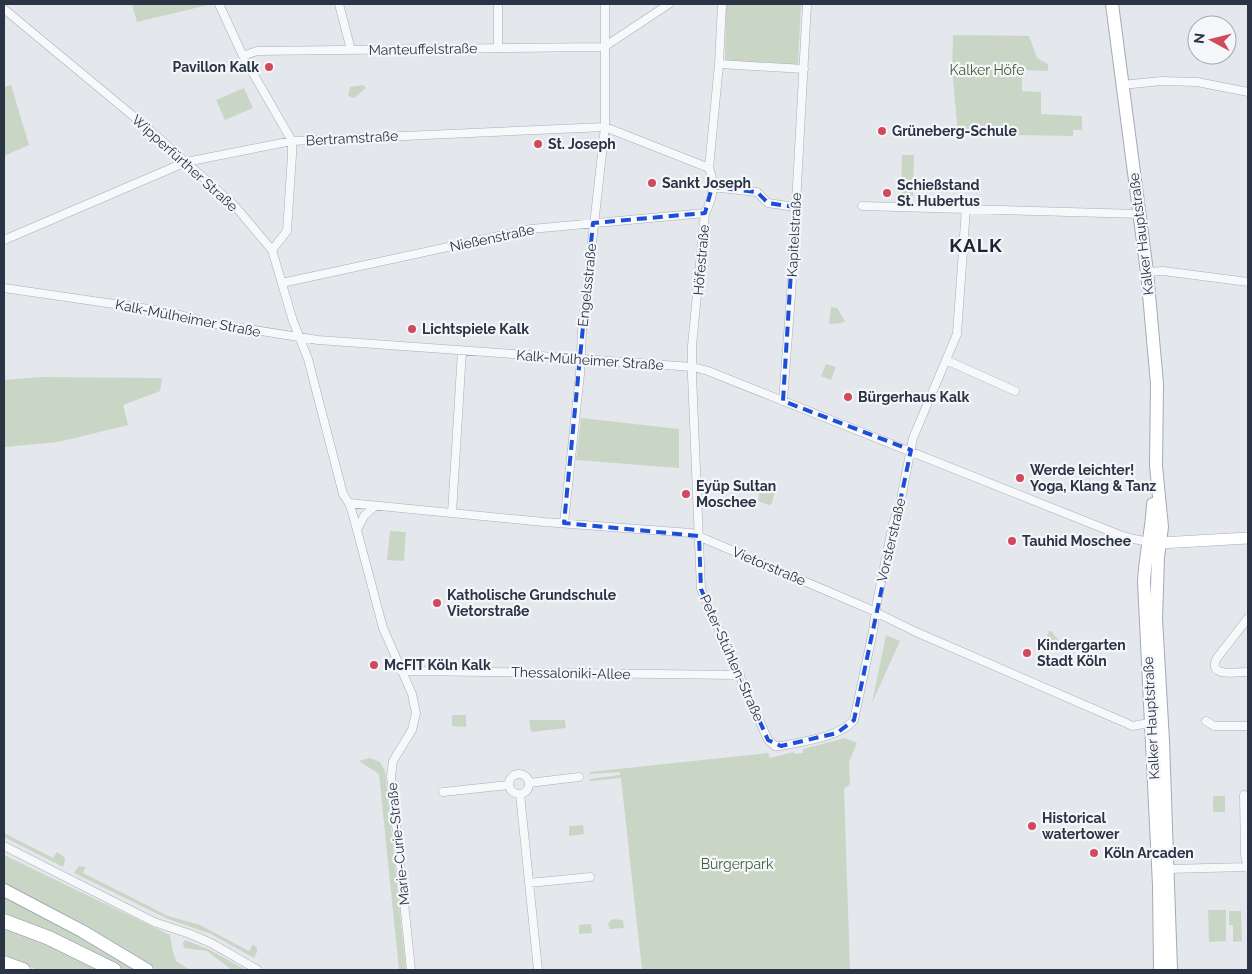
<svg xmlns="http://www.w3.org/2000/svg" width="1252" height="974" viewBox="0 0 1252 974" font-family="Raleway,sans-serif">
	<rect width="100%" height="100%" fill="#e4e7ec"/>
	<path fill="#c9d6c5" d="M132 4H212L137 22Z
		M726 4H801L798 64 796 65 725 62Z
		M953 35 1029 36 1037 58 1048 64V71L1022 70V91L1041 92V114L1082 116V130H1073V136L958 134 952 69Z
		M11 85 29 145 4 156V87Z
		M363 85 366 88 354 98 348 96 350 87Z
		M244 88 253 108 225 120 216 100Z
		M902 155H914L913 196H901Z
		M831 307 837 308 845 321 842 323 829 324Z
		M826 364 836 367 831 380 821 376Z
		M41 377 162 378 160 391 123 405 128 425 58 442 5 447 4 437V380Z
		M581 418 679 429V468L576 460Z
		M761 487 775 490 772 503 769 505 760 502 758 500Z
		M390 531 406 532 404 561 387 560Z
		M1049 631H1051L1061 643 1059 645 1049 644 1047 637Z
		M886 635 900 641 872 703Z
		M452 715H466V727L452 726Z
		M529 720H565L566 728 531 732Z
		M845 738 857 743 849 762 850 784 844 789 850 970H642L621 778 590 781V779L620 775V772L590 774V772L768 753 770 758 794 752 795 754 803 753V749Z
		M370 758 380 762 385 771 406 970H399L379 774 359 761Z
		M1213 796H1225V812H1213Z
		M583 825 584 834 569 836V826Z
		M4 833 53 858 57 852 64 857 65 861 63 867 4 837Z
		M4 855 151 926 170 935 172 948 176 961 190 970H158L86 925 4 884Z
		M79 866 86 867 83 873 168 916 200 925 249 951 253 944 257 948V952L254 958 211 934 168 919 74 873Z
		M4 897 79 936 137 970H125L51 933 4 915Z
		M1208 910H1226V941L1209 942Z
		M1229 911H1241L1242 941 1233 942V925H1229Z
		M612 919 623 920 624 928 610 929 608 924Z
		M591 924 592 933 579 934V925Z
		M4 926 47 943 104 970H38L4 957Z
		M185 940 208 949 246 970H232L207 951 184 948 183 943Z"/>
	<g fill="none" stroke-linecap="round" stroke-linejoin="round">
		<defs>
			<path id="street" d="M219 4 243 56 292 141V155L287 231 272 250
				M339 4 351 50
				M498 4V48
				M722 4 719 64 709 168C715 183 713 199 705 213L692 346V375L701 589 768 740 775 746H781C804 741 838 738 854 720L873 631 877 602 893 524 900 504 913 438 957 334 966 208
				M4 9 150 130 234 205 272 250 293 321 308 359 343 494 349 503 353 515 383 628 412 694 416 713 412 730 393 761 391 776 411 970
				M604 47 669 4
				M243 56 257 51 604 47
				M719 64 804 69
				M1122 85 1161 81 1197 82 1248 92
				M712 187 757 192 768 203 795 207
				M862 206 1139 214
				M4 240 186 162 292 141 605 127 709 168
				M1147 272 1163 271 1248 282
				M282 283 531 229 705 213
				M4 288 169 312 210 323 318 340 693 367 708 371 1120 535 1134 539 1149 542
				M946 360 1015 391
				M783 401 791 295 807 4
				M349 503 544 522 691 533 867 608 916 632 1126 723 1132 726 1155 722
				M452 513 462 351
				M564 523 580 374 582 331 605 127V4
				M357 530 364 516 375 506
				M1248 618 1217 658C1206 678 1238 672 1248 672
				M401 671 740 675
				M1206 721 1214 726H1248
				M509 784a10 10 0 1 1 20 0a10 10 0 1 1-20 0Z
				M529 783 579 777
				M443 792 509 785
				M520 794 538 970
				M1244 795 1245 855 1248 868
				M4 846 154 922 190 934 211 943 258 970
				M1167 869 1248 867
				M529 883 590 877"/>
			<path id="secondary" d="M1151 542 1160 543 1248 538"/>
			<path id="primary" d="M1112 4 1147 272 1157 384 1156 466 1162 527 1158 557 1156 619 1163 741 1171 970
				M1153 504C1152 531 1145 555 1144 582L1159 885 1160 970
				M4 890 82 931 147 970"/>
			<path id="highway" d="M4 921 49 938 114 970
				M4 963 23 970"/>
		</defs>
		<use href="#street" stroke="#a9aeb7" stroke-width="9"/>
		<use href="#secondary" stroke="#a9aeb7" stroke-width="12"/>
		<use href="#primary" stroke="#a3abb8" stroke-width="14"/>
		<use href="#highway" stroke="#8b94a3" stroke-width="15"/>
		<use href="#street" stroke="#f7f8fa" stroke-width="8"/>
		<use href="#secondary" stroke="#fff" stroke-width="11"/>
		<use href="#primary" stroke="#fff" stroke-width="12"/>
		<use href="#highway" stroke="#fff" stroke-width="14"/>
	</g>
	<path fill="none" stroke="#1d4ed8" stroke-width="4" stroke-dasharray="10 6" stroke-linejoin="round" d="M712 187 757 192 768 203 795 207 783 401 911 450 854 720 837 733 781 746 768 740 701 589 699 536 564 523 593 223 705 213Z"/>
	<g fill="#d1495b" stroke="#f4f6f9" stroke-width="2">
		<circle cx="269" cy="67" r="5"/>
		<circle cx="882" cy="131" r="5"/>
		<circle cx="538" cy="144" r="5"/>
		<circle cx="652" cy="183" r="5"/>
		<circle cx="887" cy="193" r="5"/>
		<circle cx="412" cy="329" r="5"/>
		<circle cx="848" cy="397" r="5"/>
		<circle cx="1020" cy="478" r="5"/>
		<circle cx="686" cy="494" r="5"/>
		<circle cx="1012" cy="541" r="5"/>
		<circle cx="437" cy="603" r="5"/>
		<circle cx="1027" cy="653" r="5"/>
		<circle cx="374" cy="665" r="5"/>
		<circle cx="1032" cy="826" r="5"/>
		<circle cx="1094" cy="853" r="5"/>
	</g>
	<g text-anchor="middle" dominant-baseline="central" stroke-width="4.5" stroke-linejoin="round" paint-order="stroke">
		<g font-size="14" fill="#2b3445" stroke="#f4f6f9">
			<text transform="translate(423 49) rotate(-1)">Manteuffelstraße</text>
			<text transform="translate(352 138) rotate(-3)">Bertramstraße</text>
			<text transform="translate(185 163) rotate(42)">Wipperfürther Straße</text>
			<text transform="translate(1141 234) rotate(-97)">Kalker Hauptstraße</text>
			<text transform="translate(794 235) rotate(-87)">Kapitelstraße</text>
			<text transform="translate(492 238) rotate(-12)">Nießenstraße</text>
			<text transform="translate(701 260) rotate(-85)">Höfestraße</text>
			<text transform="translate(587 285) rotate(-84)">Engelsstraße</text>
			<text transform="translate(188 318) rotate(11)">Kalk-Mülheimer Straße</text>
			<text transform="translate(590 360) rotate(4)">Kalk-Mülheimer Straße</text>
			<text transform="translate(891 540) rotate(-77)">Vorsterstraße</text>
			<text transform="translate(769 566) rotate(23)">Vietorstraße</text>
			<text transform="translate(732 658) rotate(66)">Peter-Stühlen-Straße</text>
			<text transform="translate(571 673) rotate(1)">Thessaloniki-Allee</text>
			<text transform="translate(1151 718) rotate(-93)">Kalker Hauptstraße</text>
			<text transform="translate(398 844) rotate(-96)">Marie-Curie-Straße</text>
		</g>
		<g font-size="14" font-weight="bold" fill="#2b3445" stroke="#f4f6f9" text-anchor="start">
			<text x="259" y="67" text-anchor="end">Pavillon Kalk</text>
			<text x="892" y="131">Grüneberg-Schule</text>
			<text x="548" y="144">St. Joseph</text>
			<text x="662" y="183">Sankt Joseph</text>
			<text x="897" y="185">Schießstand<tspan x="897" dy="16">St. Hubertus</tspan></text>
			<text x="422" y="329">Lichtspiele Kalk</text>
			<text x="858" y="397">Bürgerhaus Kalk</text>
			<text x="1030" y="470">Werde leichter!<tspan x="1030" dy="16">Yoga, Klang &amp; Tanz</tspan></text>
			<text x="696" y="486">Eyüp Sultan<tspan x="696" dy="16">Moschee</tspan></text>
			<text x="1022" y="541">Tauhid Moschee</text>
			<text x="447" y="595">Katholische Grundschule<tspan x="447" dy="16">Vietorstraße</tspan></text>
			<text x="1037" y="645">Kindergarten<tspan x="1037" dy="16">Stadt Köln</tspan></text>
			<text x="384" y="665">McFIT Köln Kalk</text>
			<text x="1042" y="818">Historical<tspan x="1042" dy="16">watertower</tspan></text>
			<text x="1104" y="853">Köln Arcaden</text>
		</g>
		<g font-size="14" fill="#3f6138" stroke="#f4f6f9">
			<text x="987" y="70">Kalker Höfe</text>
			<text x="737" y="864">Bürgerpark</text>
		</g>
		<g font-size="19" font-weight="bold" letter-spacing="1" fill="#1d2536" stroke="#f4f6f9">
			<text x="976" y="245">KALK</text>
		</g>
	</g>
	<rect width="1252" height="974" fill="none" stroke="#2b3445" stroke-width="10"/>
	<g transform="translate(1212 40) rotate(277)"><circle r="24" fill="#f4f6f9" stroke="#a4a8b1"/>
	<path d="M0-4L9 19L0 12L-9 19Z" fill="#d1495b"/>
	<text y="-8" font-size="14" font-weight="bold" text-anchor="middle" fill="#2b3445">N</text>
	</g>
</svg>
